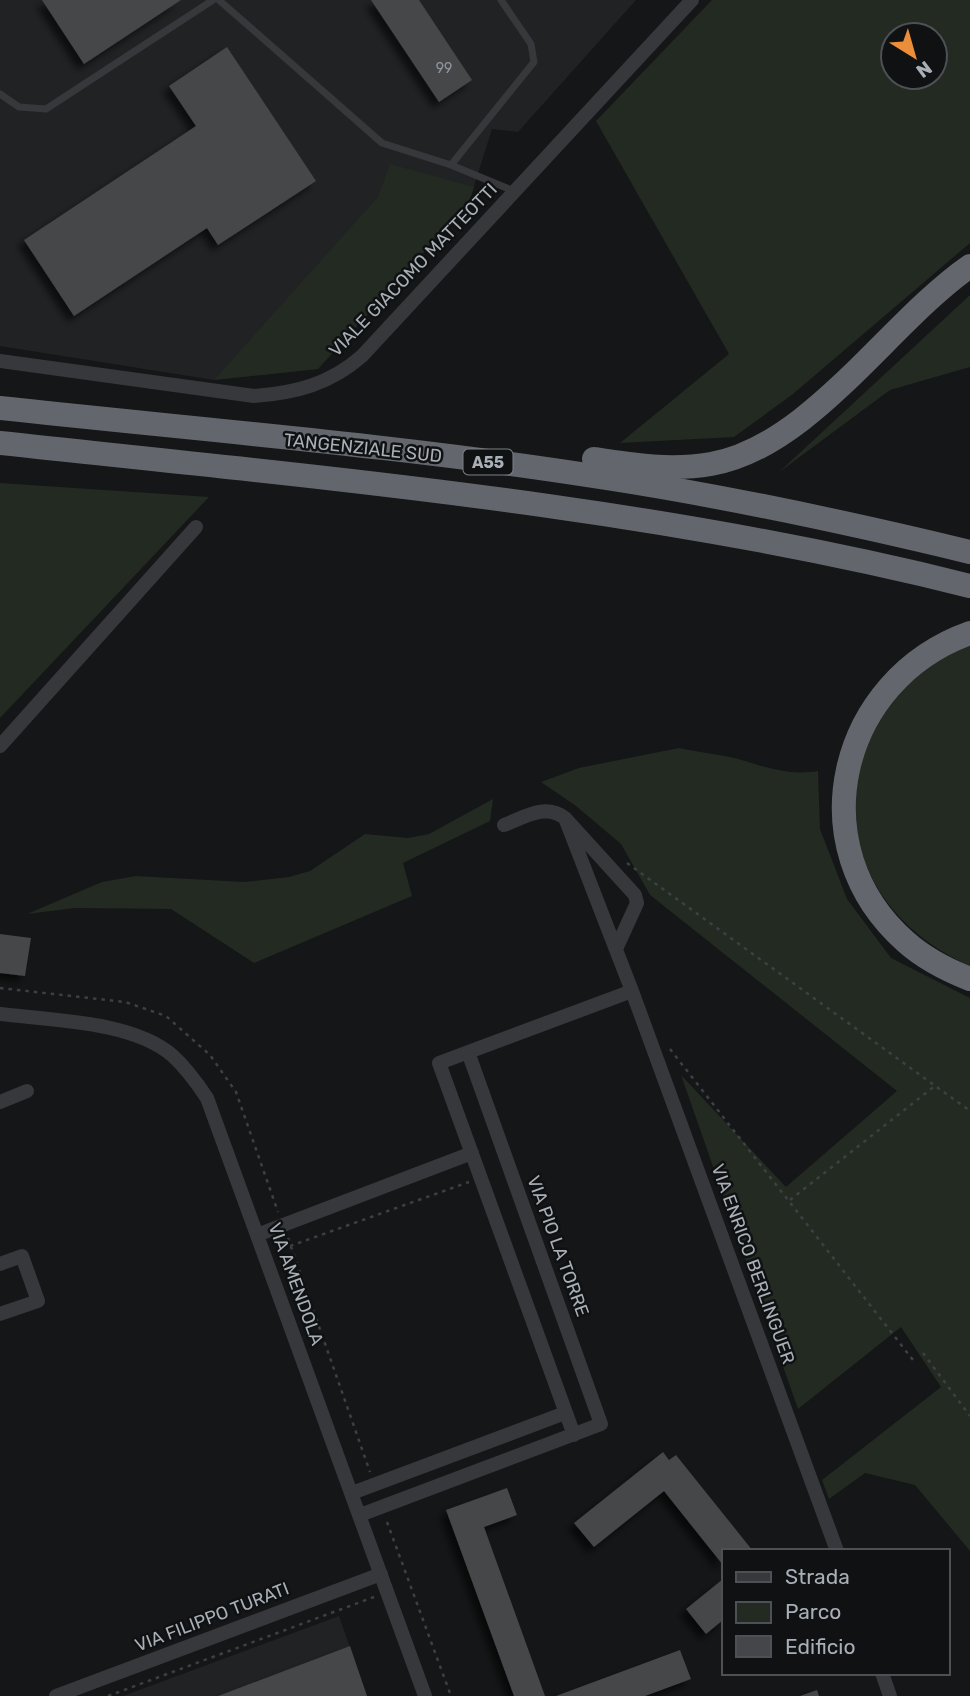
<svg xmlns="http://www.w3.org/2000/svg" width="970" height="1696" viewBox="0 0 970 1696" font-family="Rubik,sans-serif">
	<defs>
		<filter id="shadow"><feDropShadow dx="-6" dy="6" stdDeviation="3.5" flood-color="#0009"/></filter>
	</defs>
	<rect width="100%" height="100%" fill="#151617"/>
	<path fill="#212224" d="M0 0H636L518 132 492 129 469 202 318 369 214 380 0 346Z
		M339 1616 367 1696H123Z"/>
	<path fill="#222a22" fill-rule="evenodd" d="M712 0H970V243L793 394 734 437 620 443 729 354 596 121ZM893 35H935V77H893Z
		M390 164 474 187 469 202 318 369 214 380 378 197Z
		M970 295V367L890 390 778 473Z
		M0 483 209 497 0 718Z
		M970 644V966C840 908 817 770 918 671 931 659 954 652 970 644Z
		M679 748C698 752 719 754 738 759 766 767 788 776 818 771L820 829 847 899 891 958 970 998V1551L915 1485 865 1473 829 1499 822 1480 941 1387 901 1327 798 1409 681 1075 786 1187 897 1091 650 895 621 844 576 806 541 782 579 768Z
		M493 799 490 821 403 863 412 896 254 963 171 909 75 908 27 914 102 882 136 876 244 882 289 877 310 871 365 834 408 838 429 834Z"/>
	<path fill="#44464a" filter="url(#shadow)" d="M42 0H181L84 64Z
		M371 0H419L472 80 439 102Z
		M227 47 316 181 218 245 207 228 74 316 24 240 196 126 169 86Z
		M0 934 31 938 25 976 0 973Z
		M663 1452 669 1460 676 1455 753 1551H723V1565L664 1491 594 1547 574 1523Z
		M507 1488 517 1515 484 1527 545 1696H514L446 1510Z
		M723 1579V1620L706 1634 686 1609Z
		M350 1646 367 1696H218Z
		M680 1650 691 1679 645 1696H556Z
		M817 1690 819 1696H800Z"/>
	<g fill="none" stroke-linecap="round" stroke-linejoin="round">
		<path stroke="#3d4043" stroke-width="2.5" stroke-dasharray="3.5 5" stroke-linecap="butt" d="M627 863 970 1111
			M0 988 125 1002 166 1016 210 1055 236 1092 278 1212
			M670 1049 913 1360
			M790 1200 936 1085
			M288 1238 370 1472
			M290 1246 469 1182
			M923 1353 970 1416
			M387 1522 451 1696
			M108 1696 374 1597"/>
		<path stroke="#36383c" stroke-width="7" d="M219 0 382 143 451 165
			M501 0 531 44 534 62 451 165 514 191
			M0 94 19 107 46 109 213 0"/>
		<path stroke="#36383c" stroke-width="14" d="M0 361 254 396C296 393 330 384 362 356L692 0
			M0 746 196 527
			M565 818 632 991 837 1551
			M504 825C525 817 545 803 565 818L635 895 637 903 616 949
			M0 1014C50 1020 134 1021 173 1056 186 1068 197 1083 207 1098L425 1696
			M0 1102 27 1091
			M257 1235 472 1153
			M0 1264 22 1256 38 1301 0 1314
			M574 1435 439 1063 632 991
			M352 1493 565 1413
			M360 1515 601 1424 468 1052
			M882 1673 890 1696
			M56 1696 381 1574"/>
		<path stroke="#63676d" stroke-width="24" d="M0 408C202 430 405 446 606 478 729 497 850 523 970 552
			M0 443C325 478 652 506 970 586
			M594 459C633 465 671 471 711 464 810 447 889 322 970 266
			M970 633C838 680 798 847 906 942 925 959 947 970 970 979"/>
	</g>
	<g text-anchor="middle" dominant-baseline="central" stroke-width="5" stroke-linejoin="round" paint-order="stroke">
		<g font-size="14" fill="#8f959c">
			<text x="444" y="68">99</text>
		</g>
		<rect fill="#101112" stroke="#7a8086" stroke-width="2" x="463.5" y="449.5" width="49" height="25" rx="5"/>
		<g font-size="16" font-weight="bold" fill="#a8afb7">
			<text x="488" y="462">A55</text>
		</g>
		<g font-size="18" fill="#a8afb7" stroke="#101112">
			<text transform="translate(413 270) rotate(-46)">VIALE GIACOMO MATTEOTTI</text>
			<text transform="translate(363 448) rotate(6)">TANGENZIALE SUD</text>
			<text transform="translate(558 1246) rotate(70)">VIA PIO LA TORRE</text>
			<text transform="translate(753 1264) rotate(70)">VIA ENRICO BERLINGUER</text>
			<text transform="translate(296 1284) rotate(70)">VIA AMENDOLA</text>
			<text transform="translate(212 1617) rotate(-21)">VIA FILIPPO TURATI</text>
		</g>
	</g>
	<rect x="722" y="1549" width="228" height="126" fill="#101112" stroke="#4d5054" stroke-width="2"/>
	<rect x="736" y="1572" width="35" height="10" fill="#36383c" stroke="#4d5054" stroke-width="2"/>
	<text x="785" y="1584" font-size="21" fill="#a8afb7">Strada</text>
	<rect x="736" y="1602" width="35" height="21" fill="#222a22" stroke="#4d5054" stroke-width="2"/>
	<text x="785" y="1619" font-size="21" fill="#a8afb7">Parco</text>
	<rect x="736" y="1636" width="35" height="21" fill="#44464a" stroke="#4d5054" stroke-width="2"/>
	<text x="785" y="1654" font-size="21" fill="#a8afb7">Edificio</text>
	<g transform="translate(914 56) rotate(143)"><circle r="33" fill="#101112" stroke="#4d5054" stroke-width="2"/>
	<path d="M0-5L12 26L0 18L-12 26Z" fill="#eb8d39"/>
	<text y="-10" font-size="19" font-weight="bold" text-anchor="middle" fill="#a8afb7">N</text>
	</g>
</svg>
